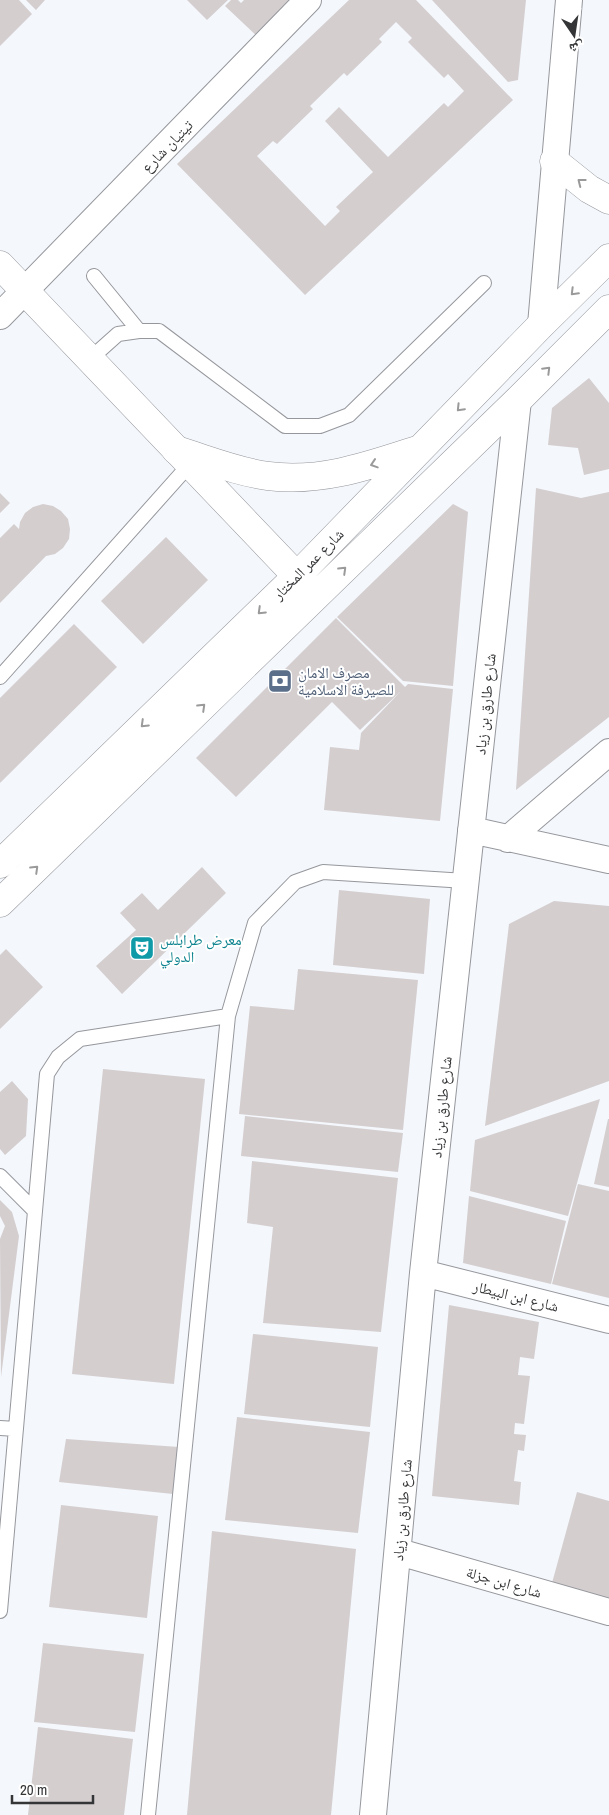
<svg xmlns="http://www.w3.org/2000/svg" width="609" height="1815" viewBox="0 0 609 1815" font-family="'Archivo Narrow','Noto Naskh Arabic',sans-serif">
	<rect width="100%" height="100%" fill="#f4f7fc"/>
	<path fill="#d4cecf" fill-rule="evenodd" d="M0 0H19L32 14 0 46Z
		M26 0H45L36 10Z
		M187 0H228L207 20Z
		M231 0H238L241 3 244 0H297L259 38 225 6Z
		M349 0H416L513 100 305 295 177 164ZM396 22 412 38 408 42 444 78 448 74 464 91 448 107 444 103 388 157 339 107 325 121 373 172 336 207 340 211 325 226 257 156 273 141 277 144 313 109 310 106 344 73 347 76 382 42 379 39Z
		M432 0H526L518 80 508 82Z
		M589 378 609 403V469L584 475 578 448 548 445 552 408Z
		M536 488 581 498 609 492V717L516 790Z
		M0 493 10 503 0 513Z
		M43 504 53 506 61 511 68 519 70 529 69 539 63 548 55 554 46 556 0 603V538L14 524 19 529 20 522 25 513 33 507Z
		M453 504 468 512 453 686 403 681 337 617Z
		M166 537 208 580 143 644 101 601Z
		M336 618 405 687 408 684 453 689 440 821 324 810 330 747 359 750 361 733 401 691 360 730 332 702 236 797 196 758Z
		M74 624 117 667 0 783V698Z
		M202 867 226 893 122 994 96 966 136 930 120 913 142 893 158 910Z
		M339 890 430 899 424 974 333 965Z
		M554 901 609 906V1081L485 1126 509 924Z
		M6 949 43 987 0 1029V955Z
		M298 969 418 980 403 1130 239 1114 250 1006 294 1010Z
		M103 1069 205 1079 174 1384 72 1374Z
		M12 1081 28 1099 26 1136 5 1155 0 1149V1092Z
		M600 1099 568 1216 470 1191 475 1140Z
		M245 1116 403 1133 398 1172 241 1156Z
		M608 1119H609V1187L594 1184Z
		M252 1161 398 1178 381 1332 263 1323 273 1227 247 1223Z
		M578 1184 609 1191V1298L552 1284Z
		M469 1196 566 1221 551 1284 463 1263Z
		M0 1200 12 1212 19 1236 1 1377 0 1239 5 1226 0 1216Z
		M449 1305 539 1322 534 1359 520 1357 518 1375 530 1376 524 1424 515 1423 514 1434 526 1435 524 1451 518 1450 514 1481 521 1482 519 1505 432 1496Z
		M253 1334 378 1347 370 1427 244 1414Z
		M237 1417 370 1432 358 1533 225 1520Z
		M66 1439 179 1447 173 1494 59 1482Z
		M577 1492 609 1501V1599L552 1583Z
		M61 1505 158 1516 147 1618 49 1607Z
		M212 1531 356 1549 331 1815H187Z
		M43 1643 144 1654 135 1732 34 1722Z
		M38 1727 133 1739 124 1815H28Z"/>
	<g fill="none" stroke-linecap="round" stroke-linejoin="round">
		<defs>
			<path id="service" d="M94 276 139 331
				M90 359 118 334 139 331H159L285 426H320L349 415 484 283
				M0 677 190 464
				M0 1176 35 1211
				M0 1428 16 1429
				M0 1611 47 1074 58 1057 80 1039 228 1016
				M148 1815 228 1016 255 923 295 882 323 872 466 881"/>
			<path id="minor" d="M0 316 308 0
				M541 325 569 0
				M471 830 609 860
				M508 839 609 752
				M423 1273 609 1320
				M399 1552 609 1612
				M373 1815 423 1273 518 400"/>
			<path id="tertiary" d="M0 265 313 593"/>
			<path id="secondary" d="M554 161 589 189 609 200
				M176 450C206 459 237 472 268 476 320 483 368 466 417 450
				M0 864 297 576 541 325 609 258
				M0 903 518 400 609 309"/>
		</defs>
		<use href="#service" stroke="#95979c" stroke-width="16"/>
		<use href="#minor" stroke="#95979c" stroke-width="28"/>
		<use href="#tertiary" stroke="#95979c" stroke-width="29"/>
		<use href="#secondary" stroke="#95979c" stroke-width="29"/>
		<use href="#service" stroke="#fff" stroke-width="14"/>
		<use href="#minor" stroke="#fff" stroke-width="26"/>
		<use href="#tertiary" stroke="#fff" stroke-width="28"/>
		<use href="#secondary" stroke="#fff" stroke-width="28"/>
	</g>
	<defs><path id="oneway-chevron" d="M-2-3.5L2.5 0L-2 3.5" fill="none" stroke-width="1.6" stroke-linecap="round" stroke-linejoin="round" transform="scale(1.25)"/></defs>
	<g stroke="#9a9a9b">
		<use href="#oneway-chevron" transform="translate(581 182) rotate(-142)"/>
		<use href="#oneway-chevron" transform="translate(574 292) rotate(135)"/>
		<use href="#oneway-chevron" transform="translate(547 370) rotate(-45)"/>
		<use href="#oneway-chevron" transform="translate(460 408) rotate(134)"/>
		<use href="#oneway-chevron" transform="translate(374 464) rotate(162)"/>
		<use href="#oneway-chevron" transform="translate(343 570) rotate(-44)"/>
		<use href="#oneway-chevron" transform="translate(261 611) rotate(136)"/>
		<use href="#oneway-chevron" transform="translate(202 707) rotate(-44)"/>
		<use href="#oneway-chevron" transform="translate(144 724) rotate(136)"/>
		<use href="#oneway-chevron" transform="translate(35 869) rotate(-44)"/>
	</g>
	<defs>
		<symbol id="bank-square" viewBox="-11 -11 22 22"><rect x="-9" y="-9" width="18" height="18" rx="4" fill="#5c6f8a" stroke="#fff"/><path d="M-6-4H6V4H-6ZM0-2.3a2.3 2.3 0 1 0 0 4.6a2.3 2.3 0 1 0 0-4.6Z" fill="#fff"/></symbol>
		<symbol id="theatre-square" viewBox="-11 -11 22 22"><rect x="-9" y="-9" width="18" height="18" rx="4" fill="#0f9aa8" stroke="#fff"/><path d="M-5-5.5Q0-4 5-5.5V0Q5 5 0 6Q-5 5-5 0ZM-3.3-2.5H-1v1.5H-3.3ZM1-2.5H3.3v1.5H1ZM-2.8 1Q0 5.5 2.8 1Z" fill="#fff"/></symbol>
	</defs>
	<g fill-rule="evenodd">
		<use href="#bank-square" x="266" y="667" width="28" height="28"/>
		<use href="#theatre-square" x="128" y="934" width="28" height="28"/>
	</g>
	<g text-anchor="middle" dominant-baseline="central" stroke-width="4" stroke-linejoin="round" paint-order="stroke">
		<g font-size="15" fill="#343537" stroke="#fff">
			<text transform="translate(167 146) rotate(-46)">تيتيان شارع</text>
			<text transform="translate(308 564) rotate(-45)">شارع عمر المختار</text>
			<text transform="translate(485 704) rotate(-84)">شارع طارق بن زياد</text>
			<text transform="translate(441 1107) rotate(-84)">شارع طارق بن زياد</text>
			<text transform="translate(516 1296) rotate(14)">شارع ابن البيطار</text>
			<text transform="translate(402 1510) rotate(-85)">شارع طارق بن زياد</text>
			<text transform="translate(504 1582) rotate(16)">شارع ابن جزلة</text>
		</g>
		<g font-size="15" fill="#4e5e75" stroke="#fff" text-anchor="start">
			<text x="298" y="672">مصرف الامان<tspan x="298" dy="17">للصيرفة الاسلامية</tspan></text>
		</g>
		<g font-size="15" fill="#0d838f" stroke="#fff" text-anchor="start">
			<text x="160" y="939">معرض طرابلس<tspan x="160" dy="17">الدولي</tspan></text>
		</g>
	</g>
	<g transform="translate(574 35) rotate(167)" stroke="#ffffff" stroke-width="4" paint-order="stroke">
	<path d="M0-4L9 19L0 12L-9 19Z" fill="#343537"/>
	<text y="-8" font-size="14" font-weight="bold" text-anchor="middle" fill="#343537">ش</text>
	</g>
	<path d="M12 1795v8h81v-8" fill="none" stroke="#343537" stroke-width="2.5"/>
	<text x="20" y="1795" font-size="15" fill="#343537" stroke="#ffffff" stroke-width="4" paint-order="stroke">20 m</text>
</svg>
